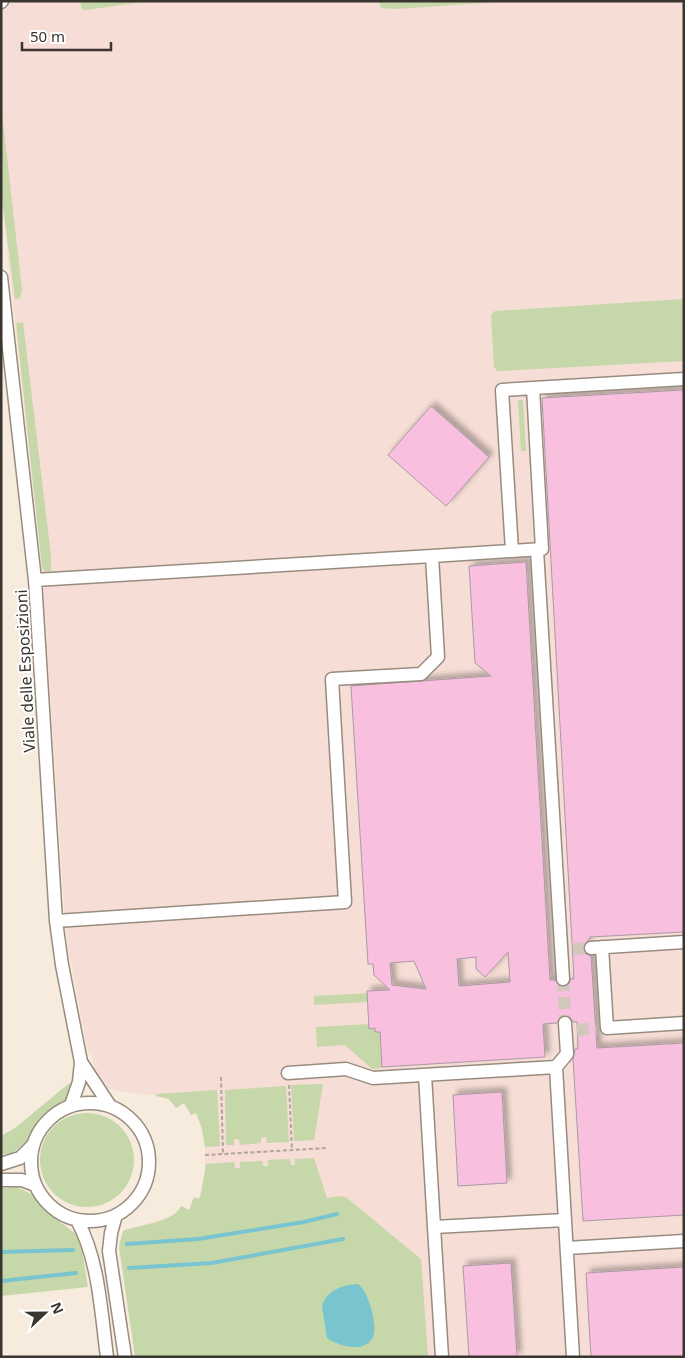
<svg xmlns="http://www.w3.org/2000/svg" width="685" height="1358" viewBox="0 0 685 1358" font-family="'Noto Sans',sans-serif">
	<defs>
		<filter id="shadow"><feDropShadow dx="4.5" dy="-4.5" stdDeviation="2.5" flood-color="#0004"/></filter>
	</defs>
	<rect width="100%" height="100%" fill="#f7ebdd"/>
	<path fill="#f6ddd5" d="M11 1H684V1357H135L120 1241 123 1231 170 1217 177 1212 181 1206 189 1210 194 1197 199 1199 205 1173V1147L202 1129 196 1113 191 1115 184 1103 176 1108 171 1100 164 1097 113 1090 103 1086 96 1076 91 1052H88L69 953 65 920 42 568 1 193V12Z"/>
	<path fill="#c6d7a9" d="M80 1H148L86 10 82 9Z
		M379 1H510L396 9 381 8Z
		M1 104 22 290 20 298 15 299 1 191Z
		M684 299V361L501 371H497L494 367 491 315 495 311Z
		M23 322 51 556V571H45L42 568 39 540 16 323Z
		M518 400H523L526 451H521Z
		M373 993 368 1002 314 1005V996Z
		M369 1024V1028H375V1032H380L392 1042 380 1043 382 1068 372 1069 345 1045 317 1047 316 1027Z
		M75 1081 67 1099 42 1116 26 1142 13 1153 1 1155V1136L15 1128 67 1085Z
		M323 1084 314 1140 294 1141 291 1085Z
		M286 1086 289 1142 267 1143 266 1137 261 1138V1143L240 1145 239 1139H234V1145H226L225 1090Z
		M217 1090 220 1146 205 1147 202 1129 196 1113 191 1115 184 1103 176 1108 169 1099 156 1096V1094Z
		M40 1160a47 47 0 1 1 94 0a47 47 0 1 1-94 0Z
		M314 1158 327 1198 342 1196 347 1198 421 1259 428 1357H135L119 1247 123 1231C139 1224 172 1224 181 1206L189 1210 194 1197 199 1199 201 1194 206 1164 234 1162 235 1168H240V1162L262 1161 263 1166H268V1160L290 1159 291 1165H295V1159Z
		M17 1187 33 1195 47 1212 76 1234 82 1250 88 1287 1 1296V1188Z"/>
	<path fill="#79c5cf" d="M358 1284C368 1290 378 1326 373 1337 365 1354 338 1346 327 1338L322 1306C327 1290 342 1285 358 1284Z"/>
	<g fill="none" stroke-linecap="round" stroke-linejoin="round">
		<path stroke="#79c5cf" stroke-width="4" d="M127 1244 198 1239 304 1222 337 1214
			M1 1252 73 1250
			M129 1268 212 1263 343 1239
			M1 1281 76 1273"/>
	</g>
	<path fill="#f8bfde" stroke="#aa9aa3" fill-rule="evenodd" filter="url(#shadow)" d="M684 390V932L590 937 583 948 585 953 591 956 597 1048 684 1043V1215L583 1221 573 1059 575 1049H578L577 1022H573L569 1016H561L557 1023 543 1024 545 1057 382 1067 380 1032H375V1028L369 1029 367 991 390 990 374 975 373 964H368L351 686 491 676 475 663 469 566 526 562 550 980H555L560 986 568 985 571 979H574L542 398ZM508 952 510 982 459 986 457 959 476 957V969L485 977ZM414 961 426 989 392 985 390 963Z
		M431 406 489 457 446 506 388 455Z
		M502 1092 507 1183 458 1186 453 1095Z
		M511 1263 517 1357H469L463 1266Z
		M684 1267V1357H591L586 1273Z"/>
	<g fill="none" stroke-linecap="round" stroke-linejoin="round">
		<path stroke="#d1c7ba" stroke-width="12" stroke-dasharray="12 6" stroke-linecap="butt" d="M573 949 591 948
			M563 979 565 1023
			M577 1030 596 1028"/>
		<defs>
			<path id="minor" d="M1 2 2 1
				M1 277 35 580 56 921 62 965 81 1062 79 1082 71 1105
				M533 388 684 379
				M537 550 563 979
				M35 580 432 556
				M56 921 345 902 332 679 421 674 438 657 432 556 542 549 533 388 502 390 512 551
				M602 947 607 1028 684 1023
				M591 948 684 942
				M565 1023 567 1054 556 1067 573 1357
				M81 1062 110 1106
				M288 1073 346 1069 373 1078 556 1067
				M425 1075 434 1227 565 1220
				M31 1162a59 59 0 1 1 118 0a59 59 0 1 1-118 0Z
				M1 1164 20 1158 32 1146
				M1 1180H22L35 1185
				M116 1215 111 1233 109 1251 125 1357
				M77 1220C99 1260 101 1312 107 1357
				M434 1227 442 1357
				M567 1248 684 1241"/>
		</defs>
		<use href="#minor" stroke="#978c7f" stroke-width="15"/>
		<path stroke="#aea59b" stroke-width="2" stroke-dasharray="4 2.5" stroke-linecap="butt" d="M221 1077 223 1154
			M289 1085 292 1150
			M205 1155 328 1148"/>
		<use href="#minor" stroke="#fff" stroke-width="12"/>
	</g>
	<g text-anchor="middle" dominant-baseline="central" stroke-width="4" stroke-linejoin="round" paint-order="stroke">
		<g font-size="16" fill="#39352f" stroke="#fff">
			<text transform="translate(25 671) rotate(-93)">Viale delle Esposizioni</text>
		</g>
	</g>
	<rect width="685" height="1358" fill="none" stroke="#39352f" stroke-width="5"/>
	<g transform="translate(45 1313) rotate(68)" stroke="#ffffff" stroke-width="4" paint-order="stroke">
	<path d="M0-4L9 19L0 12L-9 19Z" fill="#39352f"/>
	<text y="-8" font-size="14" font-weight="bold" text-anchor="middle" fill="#39352f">N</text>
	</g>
	<path d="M22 42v8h89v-8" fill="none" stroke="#39352f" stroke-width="2.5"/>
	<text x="30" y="42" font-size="15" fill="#39352f" stroke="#ffffff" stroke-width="4" paint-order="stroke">50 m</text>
</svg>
